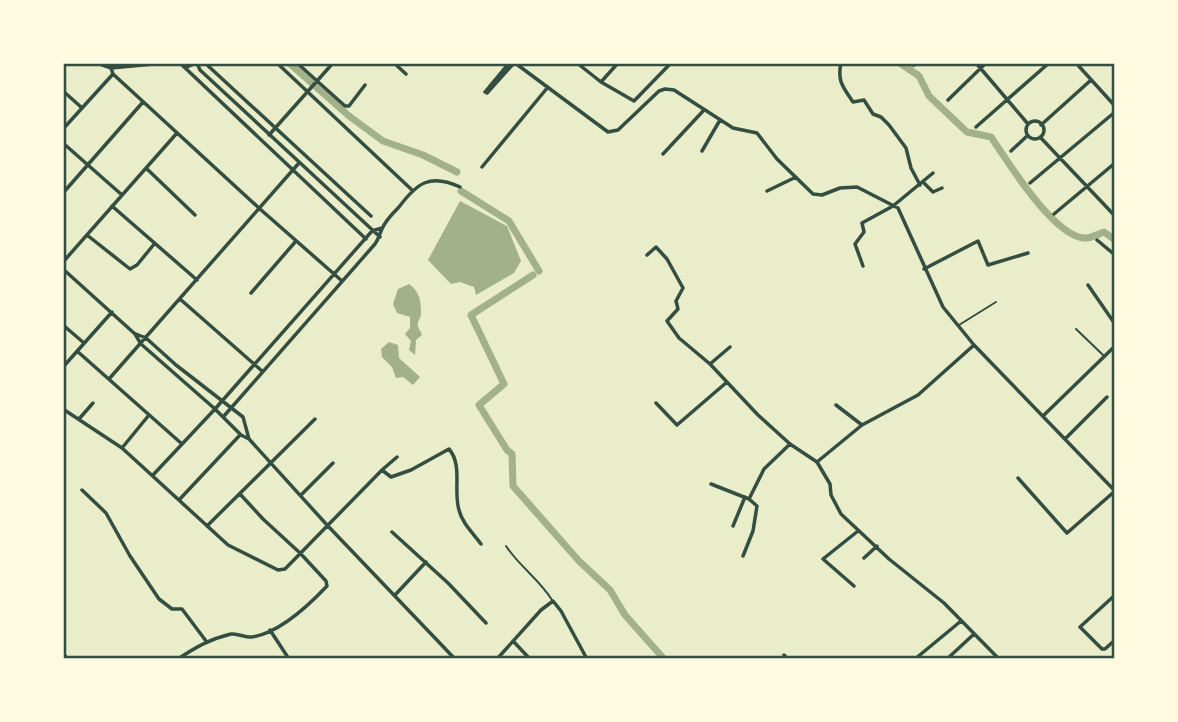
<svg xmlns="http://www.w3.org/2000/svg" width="1178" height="722" viewBox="0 0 1178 722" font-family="'Times New Roman',serif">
	<rect width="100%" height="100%" fill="#e9edc9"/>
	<path fill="#a3b18a" d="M460 201 507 226 521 261 514 273 476 295 474 287 460 282 451 284 428 260Z
		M409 284C420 292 421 301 421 314 421 318 417 321 418 325 418 329 421 331 422 335L416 340 415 355 409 350 411 341 405 334 410 328V317L397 313 393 304 398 289Z
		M389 342 398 345 399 358 420 377 413 385 403 377 396 378 392 367 382 357 381 349Z"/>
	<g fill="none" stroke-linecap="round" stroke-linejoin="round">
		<path stroke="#a3b18a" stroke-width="7" d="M289 63 349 116 383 141 423 155 457 172
			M900 63 919 76 929 96 967 132 991 137C1008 162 1052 234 1083 238 1090 239 1098 234 1104 232L1115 240
			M461 191 509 221 539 271
			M533 275 471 315 504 384 479 405 507 450 512 454 513 486 579 561 610 590 625 615 664 659"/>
		<path stroke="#344e41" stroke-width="2" d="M959 325 996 302
			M1076 329 1103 355
			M506 546C519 566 539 579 552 600"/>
		<path stroke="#344e41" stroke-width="3.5" d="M97 63 111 68 164 63
			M179 63 187 67 196 63
			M197 63 200 70 380 237
			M205 63 371 216
			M277 63 412 190
			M297 63 345 106H349L365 85
			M394 63 406 74
			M515 63 608 132 618 130 659 91 665 89 674 90 733 128 757 133 777 159 813 194 822 195 840 188 857 187 898 208 943 307 974 345 1115 491
			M577 63 601 82 634 101 671 63
			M841 63C837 81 843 87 853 102L864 100 873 114 881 117 889 125 906 148 911 168 920 185
			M907 63 914 65 917 63
			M976 63 1028 124
			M1076 63 1115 106
			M182 65 366 239
			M113 74 260 209 342 281
			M601 82 618 63
			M63 91 81 107
			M485 92 509 63
			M487 93 514 63
			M948 100 986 63
			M1026 130a9 9 0 1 1 18 0a9 9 0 1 1-18 0Z
			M1041 125 1091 80
			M976 127 1049 63
			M63 129 113 74 111 68 113 63
			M269 135 333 63
			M1040 137 1115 216
			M63 143 122 195
			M702 151 720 120
			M1011 151 1027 136
			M663 154 704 110
			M482 167 548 87
			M146 168 195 215
			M923 182 933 192 942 188
			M1030 183 1115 112
			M767 191 796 177
			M63 193 143 102
			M112 206 197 280
			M1054 214 1115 163
			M382 228 372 231 215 409 241 435 249 439 327 525 455 659
			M87 235 130 269 137 265 155 243
			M1097 240 1115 255
			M647 255 656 247 667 259 683 288 676 301 678 309 667 321 679 338 710 364 758 415 790 444 817 462 830 484 831 495 841 514 889 559 944 603 999 659
			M63 262 177 133
			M863 266 855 244 864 232 862 223 893 206 933 173
			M63 269 135 334 141 344 215 409 153 475
			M924 269 978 241 988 265 1028 253
			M1088 285 1115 324
			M251 293 296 241
			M180 299 262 371
			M63 325 84 343
			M136 334 146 338 176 365 243 417 249 439
			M77 351 182 444
			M710 364 730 347
			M63 367 112 312
			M109 379 299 163
			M656 403 677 425 727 382
			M836 405 862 425
			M63 409 122 448 228 545 278 570 285 569 382 470 397 457
			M224 416 375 244C379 238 379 235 382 229 385 221 393 213 399 207 417 183 430 173 460 187
			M1043 416 1115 346
			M79 419 93 403
			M1065 439 1107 397
			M122 448 149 415
			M817 462 862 425 918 395 974 345
			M382 470 391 477 411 470 449 449C463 465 453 491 459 510 462 523 473 533 481 544
			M1018 478 1067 533 1115 491
			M711 484 749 499
			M82 490 106 513 130 556 159 599 172 609H182L206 641
			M301 495 333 463
			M179 500 240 435
			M207 526 315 419
			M733 526 745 497
			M392 532 448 583 486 623
			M743 556 753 531 757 506 749 499 764 469 790 444
			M864 558 877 546
			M854 586 823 559 858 531
			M395 595 426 562
			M1115 595 1080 627 1102 649H1105L1115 640
			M270 630 289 659
			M513 641 530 659
			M63 652 67 659
			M784 655 788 659
			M178 659C196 647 210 639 231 634 238 633 245 638 252 637 280 633 309 605 327 586L326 581 300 553 263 519 240 494
			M497 659 541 610 553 601 561 611 587 659
			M915 659 961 621
			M947 659 974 634"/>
	</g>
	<rect width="1178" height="722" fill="none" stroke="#fefae0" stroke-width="130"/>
	<rect x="65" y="65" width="1048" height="592" fill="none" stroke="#344e41" stroke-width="2.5"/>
</svg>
